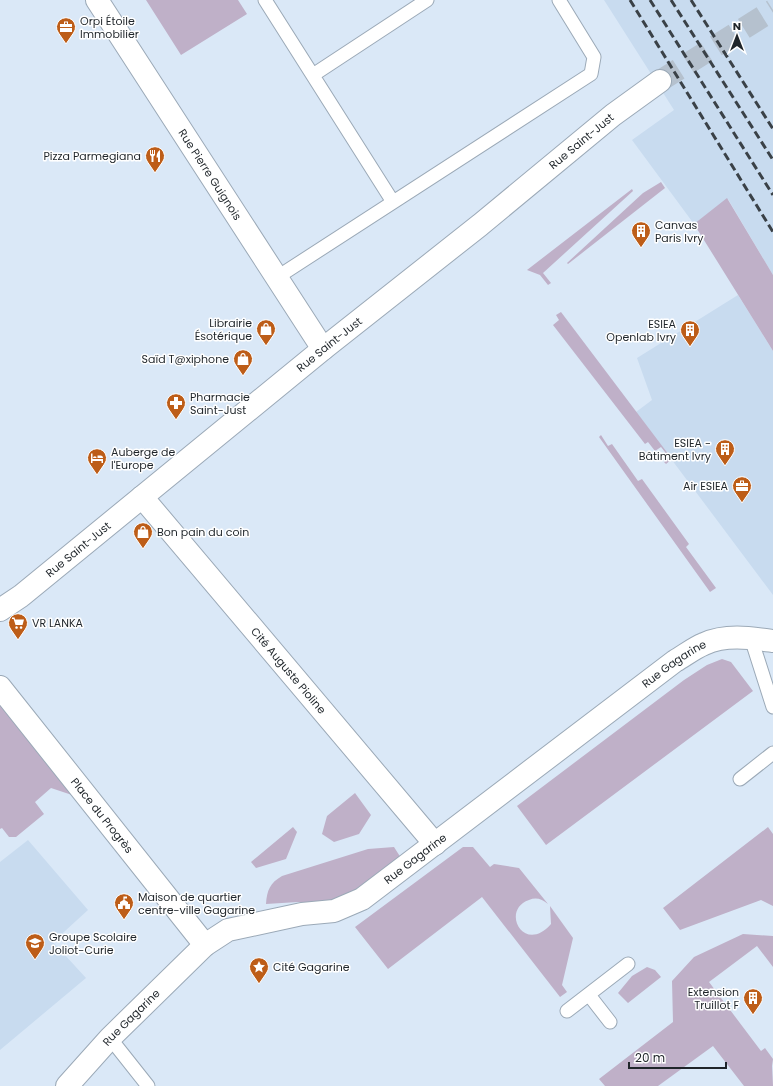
<svg xmlns="http://www.w3.org/2000/svg" width="773" height="1086" viewBox="0 0 773 1086" font-family="Poppins,sans-serif">
	<rect width="100%" height="100%" fill="#dae8f7"/>
	<path fill="#c8dbef" d="M604 0H773V275L728 199 694 224 632 140 674 110Z
		M738 295 773 351V595L636 412 652 400 637 358Z
		M28 840 88 910 53 942 86 978 0 1050V862Z"/>
	<path fill="#bfb0c8" d="M146 0H238L247 14 181 55Z
		M661 182 665 188 568 264 567 263 643 193Z
		M632 189 633 191 543 273 551 283 548 285 540 275 527 270Z
		M727 198 773 275V351L694 224Z
		M561 312 672 459 666 464 664 462 669 457 661 447 655 451 648 442 645 444 553 325 559 320 556 315Z
		M601 435 608 446 612 444 638 481 642 479 689 544 686 547 716 588 710 592 599 437Z
		M722 659 731 662 753 691 546 845 517 806 684 680 707 665Z
		M0 701 72 795 51 788 35 802 44 814 16 837H9L2 828 0 829Z
		M355 793 371 815 359 834 334 842 322 834 327 816Z
		M293 827 297 832 286 859 256 868 251 862Z
		M768 827 773 834V906L761 900 680 930 663 908Z
		M394 847 401 858 355 891 333 902H298L266 904C267 890 270 883 282 876L368 849Z
		M463 847H473L490 867 494 864 519 868 548 904C542 899 536 897 529 900 500 910 524 955 551 924L550 906 573 938 562 985 567 992 560 997 482 897 388 969 355 927Z
		M743 934 773 936V967L757 946 709 982 761 1051 765 1048 773 1059 772 1066 773 1086H744L713 1046 658 1086H605L599 1079 673 1022 672 981 694 957Z
		M647 967 655 970 661 977 628 1003 618 993 632 976Z"/>
	<g fill="none" stroke-linecap="round" stroke-linejoin="round">
		<path stroke="#b5c1ce" stroke-width="22" stroke-dasharray="22 11" stroke-linecap="butt" d="M660 81 773 10"/>
		<defs>
			<path id="lane" d="M265 0 393 202
				M313 75 427 0
				M276 278 591 74 594 57 559 0
				M751 638 773 707
				M740 779 773 753
				M589 995 610 1022
				M567 1011 628 964
				M110 1038 148 1086"/>
			<g id="street">
				<path id="s1" d="M97 0 323 349"/>
				<path id="s2" d="M142 497 435 844"/>
				<path id="s3" d="M0 610 21 596 323 349 480 225 613 115 660 81"/>
				<path id="s4" d="M0 687 205 945"/>
				<path id="s5" d="M67 1086 110 1038 205 945 228 930 302 914 334 911 362 899 675 661C684 656 694 648 704 644 726 634 751 638 773 641"/>
			</g>
		</defs>
		<use href="#lane" stroke="#9ba9b7" stroke-width="15"/>
		<use href="#street" stroke="#9ba9b7" stroke-width="24"/>
		<use href="#lane" stroke="#fff" stroke-width="13"/>
		<use href="#street" stroke="#fff" stroke-width="22"/>
		<path stroke="#3a4147" stroke-width="3" stroke-dasharray="8 4" stroke-linecap="butt" d="M630 0 773 232
			M650 0 773 195
			M671 0 773 160
			M691 0 773 129"/>
	</g>
	<defs>
		<symbol id="office-pin" viewBox="-11 -11 22 30"><path d="M0 17L-7.5 6A9.5 9.5 0 1 1 7.5 6Z" fill="#bd5d18" stroke="#fff"/><path d="M-6-3h4V-5.5h4V-3h4V5H-6ZM-1-4.5V-3h2v-1.5ZM-6 0V1H6V0Z" fill="#fff"/></symbol>
		<symbol id="restaurant-pin" viewBox="-11 -11 22 30"><path d="M0 17L-7.5 6A9.5 9.5 0 1 1 7.5 6Z" fill="#bd5d18" stroke="#fff"/><path d="M-5-6h1v4h1v-4h1v4h1v-4h1v5L-1.5 .5V6h-2V.5L-5-1ZM5-6V6H3V1.5H1.5Q1.5-4 5-6Z" fill="#fff"/></symbol>
		<symbol id="building-pin" viewBox="-11 -11 22 30"><path d="M0 17L-7.5 6A9.5 9.5 0 1 1 7.5 6Z" fill="#bd5d18" stroke="#fff"/><path d="M-4-6H4V6H1V3H-1V6H-4ZM-2.5-4.3h1.7v1.8h-1.7ZM.8-4.3h1.7v1.8H.8ZM-2.5-1h1.7V.8h-1.7ZM.8-1h1.7V.8H.8Z" fill="#fff"/></symbol>
		<symbol id="shop-pin" viewBox="-11 -11 22 30"><path d="M0 17L-7.5 6A9.5 9.5 0 1 1 7.5 6Z" fill="#bd5d18" stroke="#fff"/><path d="M-5-2.5h2.3a2.7 3.5 0 0 1 5.4 0H5L5.5 6h-11ZM-1.5-2.5h3a1.5 2.3 0 0 0-3 0Z" fill="#fff"/></symbol>
		<symbol id="pharmacy-pin" viewBox="-11 -11 22 30"><path d="M0 17L-7.5 6A9.5 9.5 0 1 1 7.5 6Z" fill="#bd5d18" stroke="#fff"/><path d="M-2-6h4v4h4v4h-4v4h-4v-4h-4v-4h4Z" fill="#fff"/></symbol>
		<symbol id="hotel-pin" viewBox="-11 -11 22 30"><path d="M0 17L-7.5 6A9.5 9.5 0 1 1 7.5 6Z" fill="#bd5d18" stroke="#fff"/><path d="M-6-4.5h1.5V1H6V5H4.5V3h-9V5H-6ZM-4 0a1.8 1.8 0 1 1 3.6 0ZM.5 0V-2.5h3Q6-2.5 6 0Z" fill="#fff"/></symbol>
		<symbol id="supermarket-pin" viewBox="-11 -11 22 30"><path d="M0 17L-7.5 6A9.5 9.5 0 1 1 7.5 6Z" fill="#bd5d18" stroke="#fff"/><path d="M-6-5.5h2.5l.6 2H6L4.5 2H-2.5L-4.4-4H-6ZM-1.5 3.2a1.3 1.3 0 1 0 .1 0ZM3 3.2a1.3 1.3 0 1 0 .1 0Z" fill="#fff"/></symbol>
		<symbol id="civic-pin" viewBox="-11 -11 22 30"><path d="M0 17L-7.5 6A9.5 9.5 0 1 1 7.5 6Z" fill="#bd5d18" stroke="#fff"/><path d="M-.6-6.5H3V-4.5H.6V-3L4-1V1h2V6H-6V1h2V-1L-.6-3ZM-1.2 2.5V6h2.4V2.5Z" fill="#fff"/></symbol>
		<symbol id="school-pin" viewBox="-11 -11 22 30"><path d="M0 17L-7.5 6A9.5 9.5 0 1 1 7.5 6Z" fill="#bd5d18" stroke="#fff"/><path d="M0-5L7-2L0 1L-7-2ZM-4 1L0 2.5L4 1V4Q0 6-4 4Z" fill="#fff"/></symbol>
		<symbol id="sight-pin" viewBox="-11 -11 22 30"><path d="M0 17L-7.5 6A9.5 9.5 0 1 1 7.5 6Z" fill="#bd5d18" stroke="#fff"/><path d="M0-6L1.8-2.2L6-1.7L2.9 1.2L3.7 5.4L0 3.3L-3.7 5.4L-2.9 1.2L-6-1.7L-1.8-2.2Z" fill="#fff"/></symbol>
	</defs>
	<g fill-rule="evenodd">
		<use href="#office-pin" x="55" y="16" width="22" height="30"/>
		<use href="#restaurant-pin" x="144" y="145" width="22" height="30"/>
		<use href="#building-pin" x="630" y="220" width="22" height="30"/>
		<use href="#shop-pin" x="255" y="318" width="22" height="30"/>
		<use href="#building-pin" x="679" y="319" width="22" height="30"/>
		<use href="#shop-pin" x="232" y="348" width="22" height="30"/>
		<use href="#pharmacy-pin" x="165" y="392" width="22" height="30"/>
		<use href="#building-pin" x="714" y="438" width="22" height="30"/>
		<use href="#hotel-pin" x="86" y="447" width="22" height="30"/>
		<use href="#office-pin" x="731" y="475" width="22" height="30"/>
		<use href="#shop-pin" x="132" y="521" width="22" height="30"/>
		<use href="#supermarket-pin" x="7" y="612" width="22" height="30"/>
		<use href="#civic-pin" x="113" y="892" width="22" height="30"/>
		<use href="#school-pin" x="24" y="932" width="22" height="30"/>
		<use href="#sight-pin" x="248" y="956" width="22" height="30"/>
		<use href="#building-pin" x="742" y="987" width="22" height="30"/>
	</g>
	<g text-anchor="middle" dominant-baseline="central" stroke-width="3" stroke-linejoin="round" paint-order="stroke">
		<g font-size="11" fill="#1f252a" stroke="#fff" text-anchor="start">
			<text x="80" y="21">Orpi Étoile<tspan x="80" dy="13">Immobilier</tspan></text>
			<text x="141" y="156" text-anchor="end">Pizza Parmegiana</text>
			<text x="655" y="225">Canvas<tspan x="655" dy="13">Paris Ivry</tspan></text>
			<text x="252" y="323" text-anchor="end">Librairie<tspan x="252" dy="13">Ésotérique</tspan></text>
			<text x="676" y="324" text-anchor="end">ESIEA<tspan x="676" dy="13">Openlab Ivry</tspan></text>
			<text x="229" y="359" text-anchor="end">Saïd T@xiphone</text>
			<text x="190" y="397">Pharmacie<tspan x="190" dy="13">Saint-Just</tspan></text>
			<text x="711" y="443" text-anchor="end">ESIEA -<tspan x="711" dy="13">Bâtiment Ivry</tspan></text>
			<text x="111" y="452">Auberge de<tspan x="111" dy="13">l'Europe</tspan></text>
			<text x="728" y="486" text-anchor="end">Air ESIEA</text>
			<text x="157" y="532">Bon pain du coin</text>
			<text x="32" y="623">VR LANKA</text>
			<text x="138" y="897">Maison de quartier<tspan x="138" dy="13">centre-ville Gagarine</tspan></text>
			<text x="49" y="937">Groupe Scolaire<tspan x="49" dy="13">Joliot-Curie</tspan></text>
			<text x="273" y="967">Cité Gagarine</text>
			<text x="739" y="992" text-anchor="end">Extension<tspan x="739" dy="13">Truillot F</tspan></text>
		</g>
		<g font-size="11" fill="#1f252a" stroke="#fff">
			<text stroke="none"><textPath href="#s3" startOffset="747">Rue Saint-Just</textPath></text>
			<text stroke="none"><textPath href="#s1" startOffset="208">Rue Pierre Guignois</textPath></text>
			<text stroke="none"><textPath href="#s3" startOffset="423">Rue Saint-Just</textPath></text>
			<text stroke="none"><textPath href="#s3" startOffset="99">Rue Saint-Just</textPath></text>
			<text stroke="none"><textPath href="#s5" startOffset="754">Rue Gagarine</textPath></text>
			<text stroke="none"><textPath href="#s2" startOffset="227">Cité Auguste Pioline</textPath></text>
			<text stroke="none"><textPath href="#s4" startOffset="164">Place du Progrès</textPath></text>
			<text stroke="none"><textPath href="#s5" startOffset="430">Rue Gagarine</textPath></text>
			<text stroke="none"><textPath href="#s5" startOffset="94">Rue Gagarine</textPath></text>
		</g>
	</g>
	<g transform="translate(737 36)" stroke="#ffffff" stroke-width="3" paint-order="stroke">
	<path d="M0-3L7 15L0 10L-7 15Z" fill="#1f252a"/>
	<text y="-6" font-size="11" font-weight="bold" text-anchor="middle" fill="#1f252a">N</text>
	</g>
	<path d="M629 1062v6h97v-6" fill="none" stroke="#1f252a" stroke-width="2"/>
	<text x="635" y="1062" font-size="12" fill="#1f252a" stroke="#ffffff" stroke-width="3" paint-order="stroke">20 m</text>
</svg>
